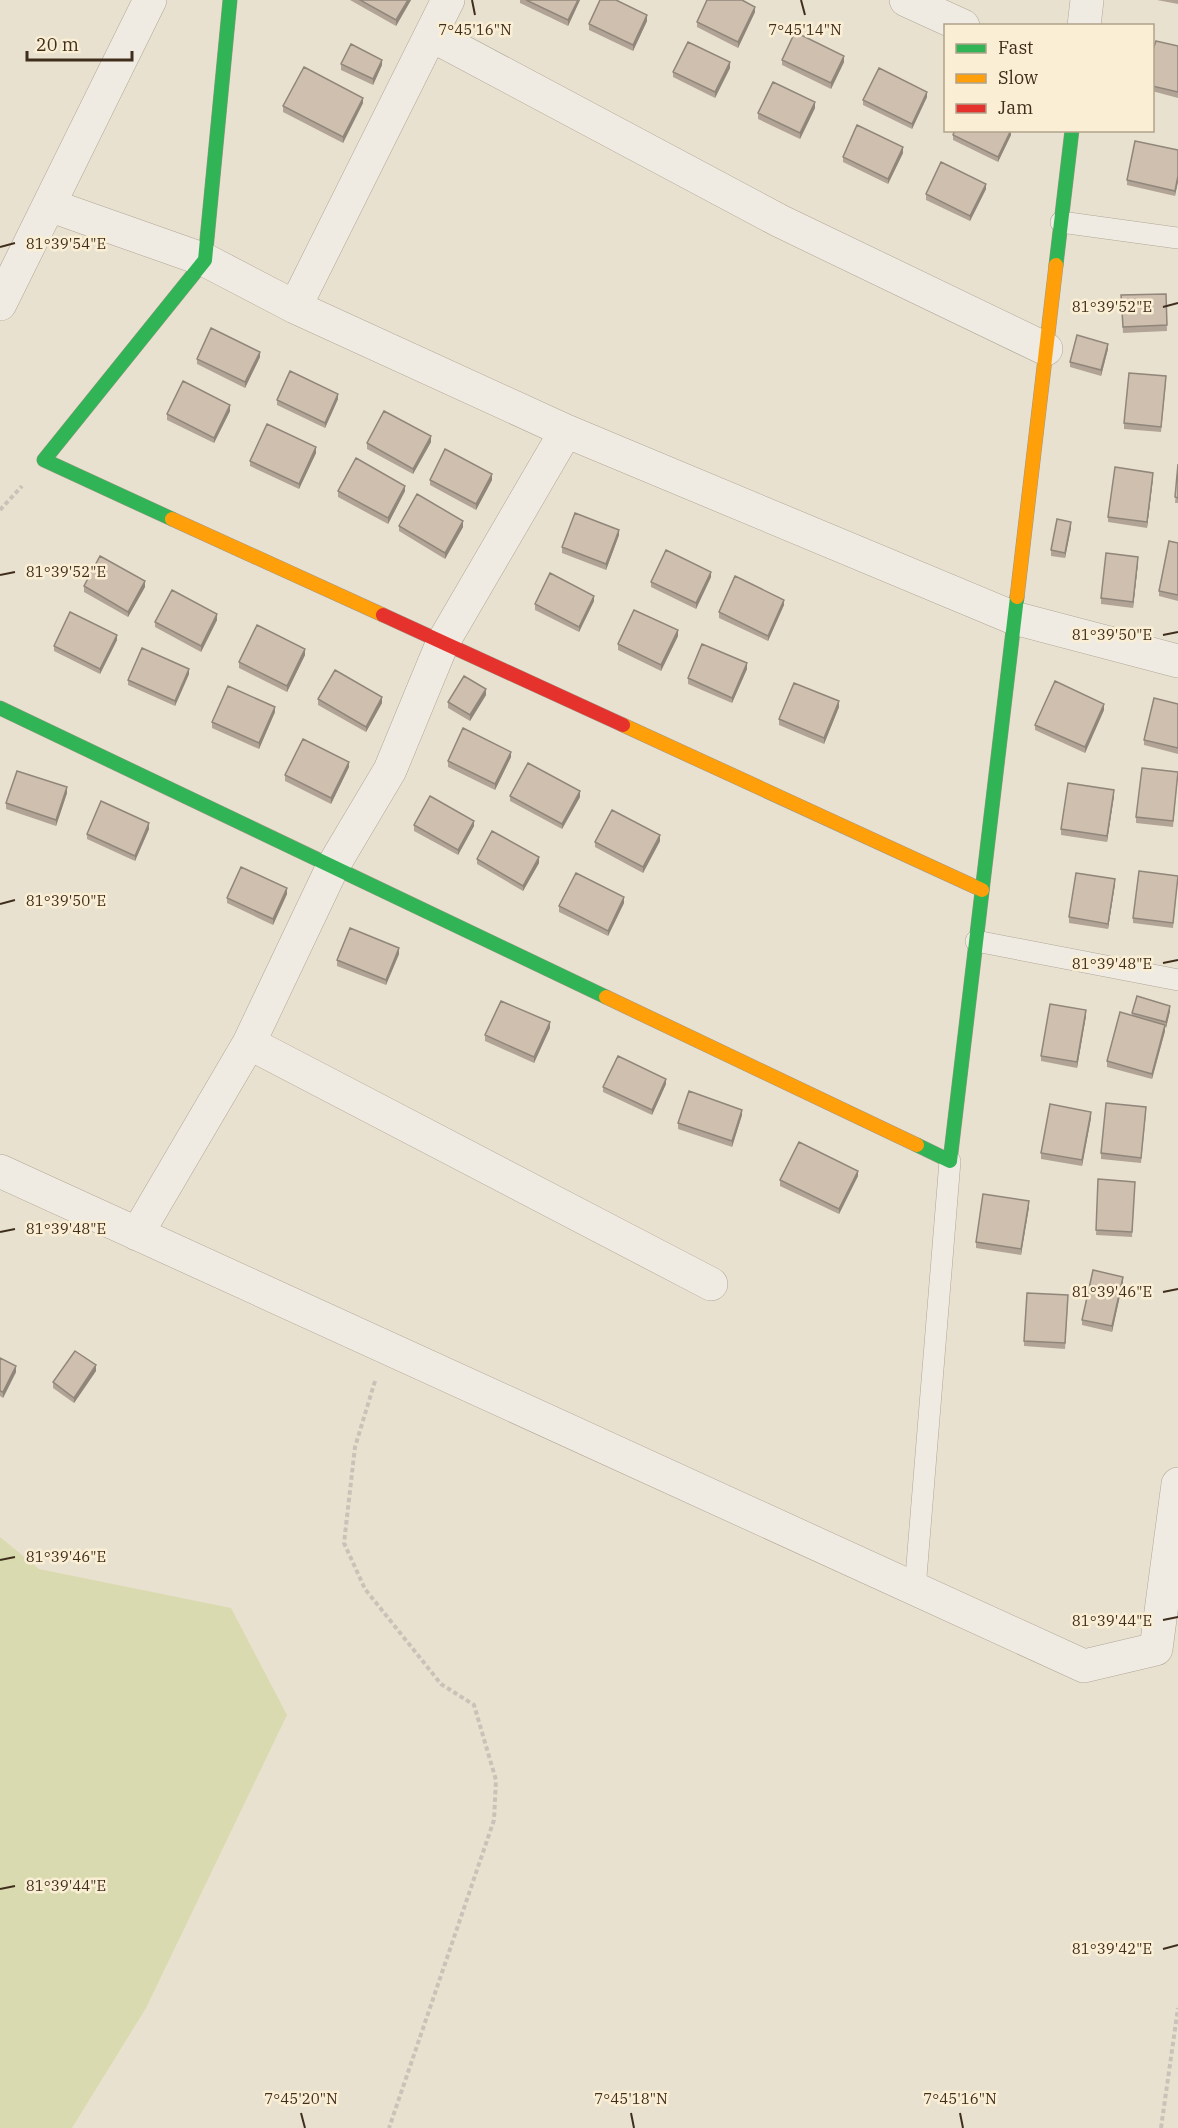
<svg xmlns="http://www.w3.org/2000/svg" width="1178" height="2128" viewBox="0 0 1178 2128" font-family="'IBM Plex Serif',serif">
	<rect width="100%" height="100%" fill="#e9e1cf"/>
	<path fill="#dadab0" d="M0 1537 39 1569 231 1608 287 1715 146 2008 72 2128H0Z"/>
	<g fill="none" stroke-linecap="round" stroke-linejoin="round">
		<defs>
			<path id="lane" d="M1061 222 1178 238
				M976 941 1178 980
				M915 1589 950 1161"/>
			<path id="street" d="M906 0 963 26
				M1084 26 1087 0
				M431 35 780 221 1046 349
				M49 205 205 260 295 307 566 431 1014 618 1178 661
				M0 304 150 0
				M295 307 448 0
				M249 1043 711 1284
				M0 1171 1084 1666 1156 1649 1178 1484
				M137 1234 249 1043 333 866 390 770 442 644 566 431"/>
			<path id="fast" d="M1056 265 1072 130
				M172 519 44 460 205 260 230 0
				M0 708 606 997
				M917 1145 950 1161 1017 597"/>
			<path id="slow" d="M172 519 383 615
				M1017 597 1056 265
				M623 725 982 890
				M606 997 917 1145"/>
			<path id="jam" d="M383 615 623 725"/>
		</defs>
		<use href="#lane" stroke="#afa697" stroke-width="22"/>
		<use href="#street" stroke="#afa697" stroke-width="34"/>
		<use href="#fast" stroke="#9e9588" stroke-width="15"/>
		<use href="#slow" stroke="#9e9588" stroke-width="15"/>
		<use href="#jam" stroke="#9e9588" stroke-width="15"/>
		<path stroke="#c9c2b8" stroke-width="4" stroke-dasharray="4.5 3" stroke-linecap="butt" d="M0 510 22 486
			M375 1381 355 1447 344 1543 365 1589 441 1684 474 1705 496 1780 494 1820 389 2128
			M1161 2128 1178 2008"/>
		<use href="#lane" stroke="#f0ebe2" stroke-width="21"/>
		<use href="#street" stroke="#f0ebe2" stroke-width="33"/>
		<use href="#fast" stroke="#30b455" stroke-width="14"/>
		<use href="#slow" stroke="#ff9f0a" stroke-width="14"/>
		<use href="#jam" stroke="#e5322d" stroke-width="14"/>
	</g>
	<path fill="#b1a496" d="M350 0H411L396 26Z
		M520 0H580L568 26 520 3Z
		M1157 0H1178V4Z
		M755 12 738 48 697 27V22Z
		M647 21 633 51 589 30V24Z
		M1178 46V98L1152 91V52Z
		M782 60 844 62 831 89 782 65Z
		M341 64 382 65 373 85 341 70Z
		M730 68 715 98 673 77V72Z
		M927 97 912 129 863 105V100Z
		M363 103 343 143 283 112V106Z
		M815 108 800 139 758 119V113Z
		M953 135H1011L998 162 953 140Z
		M1178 150 1175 196 1127 185V180Z
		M903 153 888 184 843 162V157Z
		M986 189 970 221 926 200V194Z
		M1166 294 1167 331 1123 333 1121 295Z
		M1108 349 1101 376 1070 367V362Z
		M260 357 245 388 197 364V359Z
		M1166 382 1161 432 1124 429V423Z
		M338 399 325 428 277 405V400Z
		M230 411 214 443 167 420V414Z
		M431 442 413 474 367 449V443Z
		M316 453 299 489 250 466V461Z
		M1178 464V503H1175Z
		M1153 478 1147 528 1108 522V517Z
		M430 480H492L476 510 430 485Z
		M338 491H405L388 524 338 497Z
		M399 526 463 527 445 559 399 531Z
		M1071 528 1065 558 1051 556V550Z
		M619 535 606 570 562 553V547Z
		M1178 543V601L1159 596V591Z
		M1138 563 1133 608 1101 604V598Z
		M711 577 696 609 651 587V582Z
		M84 586 145 587 128 617 84 592Z
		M594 601 579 632 535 610V604Z
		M784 605 768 641 719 618V612Z
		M217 620 201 652 155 627V622Z
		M678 636 661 671 618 650V644Z
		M117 640 100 674 54 651V646Z
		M305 655 287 692 239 668V662Z
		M747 669 732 703 688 684V678Z
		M189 674 175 706 128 685V680Z
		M486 695 470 721 448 708V702Z
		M318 699 382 703 366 732 318 705Z
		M1178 704V754L1144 745V740Z
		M839 707 824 744 779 725V719Z
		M1104 710 1085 753 1035 730V725Z
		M275 712 259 749 212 728V722Z
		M511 757 495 790 448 767V761Z
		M349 767 331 804 285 781V775Z
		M1178 772 1173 827 1136 823V817Z
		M67 793 56 826 6 809V803Z
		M510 796 580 797 562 829 510 801Z
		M1114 796 1107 842 1061 835V829Z
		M414 825 474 826 458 855 414 831Z
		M149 829 135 861 87 839V834Z
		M660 841 643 873 595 847V842Z
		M477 859 539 863 523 891 477 864Z
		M1178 876 1173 928 1133 923V918Z
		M1115 884 1108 929 1069 923V917Z
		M287 894 273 925 227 903V898Z
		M624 903 608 936 559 912V906Z
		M399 954 386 985 337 966V960Z
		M1170 1011 1166 1028 1165 1027V1031L1152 1079 1107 1067V1061L1132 1016V1013Z
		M1086 1016 1077 1068 1041 1061V1056Z
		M550 1028 534 1063 485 1041V1035Z
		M666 1084 652 1115 603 1092V1087Z
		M1146 1113 1141 1163 1101 1159V1153Z
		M742 1115 732 1147 678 1129V1123Z
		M1091 1118 1082 1166 1041 1159V1153Z
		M858 1176 839 1214 780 1186V1180Z
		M1098 1179 1135 1182 1132 1237 1096 1235Z
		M1029 1207 1021 1255 976 1248V1242Z
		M1123 1282 1112 1332 1082 1325V1320Z
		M1068 1301 1065 1349 1024 1346V1341Z
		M0 1358 16 1372 3 1398 0 1396Z
		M96 1371 74 1403 53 1388V1382Z"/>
	<path fill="#90867a" d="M408 0H411L396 26V20Z
		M578 0H580L568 26V20Z
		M755 7V12L738 48V42Z
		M647 15V21L633 51V45Z
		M844 56V62L831 89V83Z
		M382 60V65L373 85V79Z
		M730 62V68L715 98V92Z
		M927 92V97L912 129V124Z
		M363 98V103L343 143V137Z
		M815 102V108L800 139V133Z
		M1011 130V135L998 162V157Z
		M903 147V153L888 184V179Z
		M1178 176V182L1175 196V191Z
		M986 184V189L970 221V216Z
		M1108 344V349L1101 376V370Z
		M260 352V357L245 388V382Z
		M338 394V399L325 428V423Z
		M230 405V411L214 443V438Z
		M431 436V442L413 474V469Z
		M316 447V453L299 489V484Z
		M1153 473V478L1147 528V522Z
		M492 474V480L476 510V504Z
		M405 486V491L388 524V518Z
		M463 521V527L445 559V553Z
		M1071 522V528L1065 558V553Z
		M619 530V535L606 570V564Z
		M1138 557V563L1133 608V602Z
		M711 572V577L696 609V603Z
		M145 581V587L128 617V612Z
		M594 596V601L579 632V627Z
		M784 600V605L768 641V636Z
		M217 614V620L201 652V646Z
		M678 630V636L661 671V665Z
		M117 635V640L100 674V669Z
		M305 649V655L287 692V686Z
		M747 663V669L732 703V698Z
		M189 669V674L175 706V701Z
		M486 689V695L470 721V715Z
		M382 697V703L366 732V727Z
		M839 701V707L824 744V738Z
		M1104 704V710L1085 753V747Z
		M275 707V712L259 749V743Z
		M511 752V757L495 790V784Z
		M349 762V767L331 804V798Z
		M67 787V793L56 826V820Z
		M1114 790V796L1107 842V836Z
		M580 791V797L562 829V824Z
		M474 821V826L458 855V850Z
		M149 823V829L135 861V856Z
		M660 835V841L643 873V867Z
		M539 857V863L523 891V886Z
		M1115 879V884L1108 929V924Z
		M287 888V894L273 925V919Z
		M624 897V903L608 936V931Z
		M399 948V954L386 985V980Z
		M1170 1006V1011L1166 1028V1022Z
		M1086 1010V1016L1077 1068V1062Z
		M550 1022V1028L534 1063V1057Z
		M1165 1025V1031L1152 1079V1074Z
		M666 1079V1084L652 1115V1110Z
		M742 1110V1115L732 1147V1141Z
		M1091 1112V1118L1082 1166V1160Z
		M858 1171V1176L839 1214V1209Z
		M1029 1201V1207L1021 1255V1249Z
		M1123 1277V1282L1112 1332V1326Z
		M96 1365V1371L74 1403V1398Z
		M16 1366V1372L3 1398V1392Z"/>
	<path fill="#cebfaf" stroke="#90867a" stroke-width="1.5" d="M360 0H408L396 20Z
		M526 0H578L568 20Z
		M600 0H616L647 15 633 45 589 24Z
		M707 0H742L755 7 738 42 697 22Z
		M795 32 844 56 831 83 782 60Z
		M1156 41 1178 46V92L1152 86V52Z
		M688 42 730 62 715 92 673 72Z
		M351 44 382 60 373 79 341 64Z
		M304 67 363 98 343 137 283 106Z
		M879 68 927 92 912 124 863 100Z
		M773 82 815 102 800 133 758 113Z
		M857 125 903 147 888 179 843 157Z
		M955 130H1011L998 157 953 135Z
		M1135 141 1178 150V176L1175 191 1127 180Z
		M941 162 986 184 970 216 926 194Z
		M1166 294 1167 325 1123 327 1121 295Z
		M211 328 260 352 245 382 197 359Z
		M1077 335 1108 344 1101 370 1070 362Z
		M290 371 338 394 325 423 277 400Z
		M1129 373 1166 376 1161 427 1124 423Z
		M183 381 230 405 214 438 167 414Z
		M384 411 431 436 413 469 367 443Z
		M267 424 316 447 299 484 250 461Z
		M445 449 492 474 476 504 430 480Z
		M356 458 405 486 388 518 338 491Z
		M1178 464V498L1175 497Z
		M1115 467 1153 473 1147 522 1108 517Z
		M417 494 463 521 445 553 399 526Z
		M575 513 619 530 606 564 562 547Z
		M1057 519 1071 522 1065 553 1051 550Z
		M1169 541 1178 543V595L1159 591Z
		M666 550 711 572 696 603 651 582Z
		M1106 553 1138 557 1133 602 1101 598Z
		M100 556 145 581 128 612 84 586Z
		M550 573 594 596 579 627 535 604Z
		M735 576 784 600 768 636 719 612Z
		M172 590 217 614 201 646 155 622Z
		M634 610 678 630 661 665 618 644Z
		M70 612 117 635 100 669 54 646Z
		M257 625 305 649 287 686 239 662Z
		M702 644 747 663 732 698 688 678Z
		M142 648 189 669 175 701 128 680Z
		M335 670 382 697 366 727 318 699Z
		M464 676 486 689 470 715 448 702Z
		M1055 681 1104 704 1085 747 1035 725Z
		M794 683 839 701 824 738 779 719Z
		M228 686 275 707 259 743 212 722Z
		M1154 698 1178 704V748L1144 740Z
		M463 728 511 752 495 784 448 761Z
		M303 739 349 762 331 798 285 775Z
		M528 763 580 791 562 824 510 796Z
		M1142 768 1178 772 1173 821 1136 817Z
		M17 771 67 787 56 820 6 803Z
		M1068 783 1114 790 1107 836 1061 829Z
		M430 796 474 821 458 850 414 825Z
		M101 801 149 823 135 856 87 834Z
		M612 810 660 835 643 867 595 842Z
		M492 831 539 857 523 886 477 859Z
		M241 867 287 888 273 919 227 898Z
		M1139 871 1178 876 1173 923 1133 918Z
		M576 873 624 897 608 931 559 906Z
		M1076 873 1115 879 1108 924 1069 917Z
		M350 928 399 948 386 980 337 960Z
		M1137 996 1170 1006 1166 1022 1132 1013Z
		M501 1001 550 1022 534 1057 485 1035Z
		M1050 1004 1086 1010 1077 1062 1041 1056Z
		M1120 1012 1165 1025 1152 1074 1107 1061Z
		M618 1056 666 1079 652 1110 603 1087Z
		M689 1091 742 1110 732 1141 678 1123Z
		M1106 1103 1146 1107 1141 1158 1101 1153Z
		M1050 1104 1091 1112 1082 1160 1041 1153Z
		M799 1142 858 1171 839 1209 780 1180Z
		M1098 1179 1135 1182 1132 1232 1096 1230Z
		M983 1194 1029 1201 1021 1249 976 1242Z
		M1093 1270 1123 1277 1112 1326 1082 1320Z
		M1027 1293 1068 1295 1065 1343 1024 1341Z
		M75 1351 96 1365 74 1398 53 1382Z
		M0 1358 16 1366 3 1392 0 1391Z"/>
	<path fill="none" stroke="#402e1d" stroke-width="2" d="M472 0 475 15M801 0 805 15M0 247 15 243M1163 307 1178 303M0 575 15 572M1163 635 1178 632M0 904 15 900M1163 963 1178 960M0 1232 15 1229M1163 1292 1178 1289M0 1560 15 1557M1163 1620 1178 1617M0 1889 15 1886M1163 1949 1178 1945M301 2113 305 2128M631 2113 634 2128M960 2113 963 2128"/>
	<g font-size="15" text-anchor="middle" fill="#402e1d" stroke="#faefd5" stroke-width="5" stroke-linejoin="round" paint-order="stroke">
		<text x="475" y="35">7°45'16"N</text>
		<text x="805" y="35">7°45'14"N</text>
		<text x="66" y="249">81°39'54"E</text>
		<text x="1112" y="312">81°39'52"E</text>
		<text x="66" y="577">81°39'52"E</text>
		<text x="1112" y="640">81°39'50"E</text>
		<text x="66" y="906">81°39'50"E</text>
		<text x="1112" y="969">81°39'48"E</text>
		<text x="66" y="1234">81°39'48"E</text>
		<text x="1112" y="1297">81°39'46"E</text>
		<text x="66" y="1562">81°39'46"E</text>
		<text x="1112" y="1626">81°39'44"E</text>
		<text x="66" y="1891">81°39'44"E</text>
		<text x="1112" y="1954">81°39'42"E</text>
		<text x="301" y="2104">7°45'20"N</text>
		<text x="631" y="2104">7°45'18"N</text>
		<text x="960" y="2104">7°45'16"N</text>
	</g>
	<rect x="944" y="24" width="210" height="108" fill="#faefd5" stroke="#b0a28b" stroke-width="1.5"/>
	<rect x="956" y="44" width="30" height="9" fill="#30b455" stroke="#b0a28b" stroke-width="1.5"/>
	<text x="998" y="54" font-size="18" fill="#402e1d">Fast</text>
	<rect x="956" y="74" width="30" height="9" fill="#ff9f0a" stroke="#b0a28b" stroke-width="1.5"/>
	<text x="998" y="84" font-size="18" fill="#402e1d">Slow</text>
	<rect x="956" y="104" width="30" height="9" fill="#e5322d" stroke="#b0a28b" stroke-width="1.5"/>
	<text x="998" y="114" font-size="18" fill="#402e1d">Jam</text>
	<path d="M27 51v9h105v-9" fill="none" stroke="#402e1d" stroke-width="3"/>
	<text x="36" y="51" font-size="18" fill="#402e1d" stroke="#faefd5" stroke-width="4.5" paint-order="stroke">20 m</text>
</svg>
